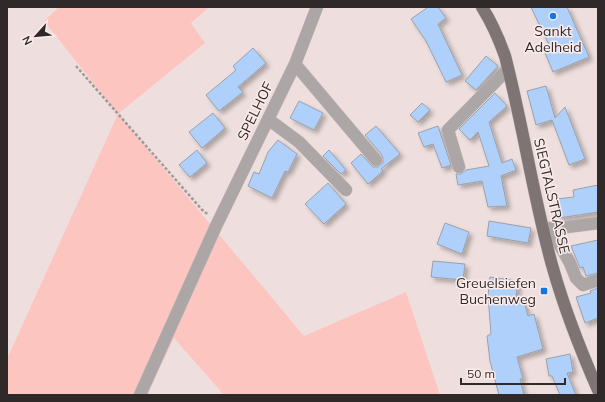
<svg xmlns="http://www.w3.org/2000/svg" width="605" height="402" viewBox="0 0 605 402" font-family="Mulish,sans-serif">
	<defs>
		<filter id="shadow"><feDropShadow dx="3.5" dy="3.5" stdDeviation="2" flood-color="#0004"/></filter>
	</defs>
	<rect width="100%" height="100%" fill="#eedfde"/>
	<path fill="#fcc5c0" d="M59 7H209L191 23 205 43 118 114 304 336 406 292 440 395H224L174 338 147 395H7V359L118 114 44 21Z"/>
	<path fill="#afd0fa" stroke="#9aa1aa" filter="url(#shadow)" d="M428 7H438L446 18 438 24 462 75 446 82 426 41 411 19Z
		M531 7H567L589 57 553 72 543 48 549 45Z
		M253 48 266 63 238 87 243 92 219 111 206 95 236 70 233 66Z
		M486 56 498 66 476 90 465 81Z
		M546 86 555 118 565 107 585 159 569 165 552 120 536 125 527 91Z
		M495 93 507 106 489 122 502 163 512 159 516 170 501 176 507 206 488 207 482 181 458 185 456 174H461L466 170 489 166 478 132 470 140 459 129Z
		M299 101 323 113 314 130 290 118Z
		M422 103 430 110 418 122 410 115Z
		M213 113 225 128 202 148 189 132Z
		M376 126 400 154 381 169 383 171 368 184 351 163 361 154 373 167H378L383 163V159L382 155 365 135Z
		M438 126 451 165 442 168 433 144 424 147 418 133Z
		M278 140 297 154 288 172 285 171 272 198 248 186 254 172 259 174 268 152Z
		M197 150 207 163 190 177 179 165Z
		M329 150 346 170 341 174 323 156Z
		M328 183 346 204 324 224 305 204Z
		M598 185V212L559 218 557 199 574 197 573 190Z
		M489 221 531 228 528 243 487 236Z
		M445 223 469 232 462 254 437 244Z
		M598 240V273L586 276 583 267 580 268 571 246Z
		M433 261 465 264 463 280 431 277Z
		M490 277 518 281 516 297 523 298 528 316 534 314 543 349 517 357 523 379H520L524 395H499L490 361 487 336 491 334 488 295Z
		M598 288V318L585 323 576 297 591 293 590 291Z
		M570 354 573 372 567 373 576 395H560L552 376H549L546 359Z"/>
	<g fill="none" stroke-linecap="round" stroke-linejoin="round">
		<defs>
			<path id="minor" d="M295 64 376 160
				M268 119 299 142 346 190
				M459 167 448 130 508 69
				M550 228 570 263 576 278 583 285 598 280
				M544 230 598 223
				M140 395 216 226 295 64 317 7"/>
			<path id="major" d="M482 7C492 23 499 39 505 56 523 125 533 196 552 265 564 308 580 349 598 390"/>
		</defs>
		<use href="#minor" stroke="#c8bbba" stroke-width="13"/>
		<use href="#major" stroke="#c8bbba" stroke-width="13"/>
		<path stroke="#a49998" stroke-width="2.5" stroke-dasharray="3 2" stroke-linecap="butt" d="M76 66 204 212 208 214"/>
		<use href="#minor" stroke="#aca6a6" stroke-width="12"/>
		<use href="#major" stroke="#7e7473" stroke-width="12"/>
	</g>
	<g fill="#1078e0" stroke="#fbeceb" stroke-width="1.5">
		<circle cx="553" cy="16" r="4"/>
		<rect x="540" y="287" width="8" height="8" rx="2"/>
	</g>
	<g text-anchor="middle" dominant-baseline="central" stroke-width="3" stroke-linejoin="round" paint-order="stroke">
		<g font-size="14" fill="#2f2a29" stroke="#fbeceb">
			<text x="553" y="31">Sankt<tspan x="553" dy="16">Adelheid</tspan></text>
			<text x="536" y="283" text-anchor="end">Greuelsiefen<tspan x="536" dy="16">Buchenweg</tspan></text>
		</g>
		<g font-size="14" fill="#2f2a29" stroke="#fbeceb">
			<text transform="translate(255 111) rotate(-64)">SPELHOF</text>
			<text transform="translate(552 196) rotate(77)">SIEGTALSTRASSE</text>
		</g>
	</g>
	<rect width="605" height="402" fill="none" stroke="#2f2a29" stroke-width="16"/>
	<g transform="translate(36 36) rotate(243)" stroke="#fbeceb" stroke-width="3" paint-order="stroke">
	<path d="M0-3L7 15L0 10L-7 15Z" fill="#2f2a29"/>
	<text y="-6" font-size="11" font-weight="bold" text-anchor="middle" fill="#2f2a29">N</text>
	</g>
	<path d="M461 378v6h104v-6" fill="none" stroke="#2f2a29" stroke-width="2"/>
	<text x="467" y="378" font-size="12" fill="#2f2a29" stroke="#fbeceb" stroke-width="3" paint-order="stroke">50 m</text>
</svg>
